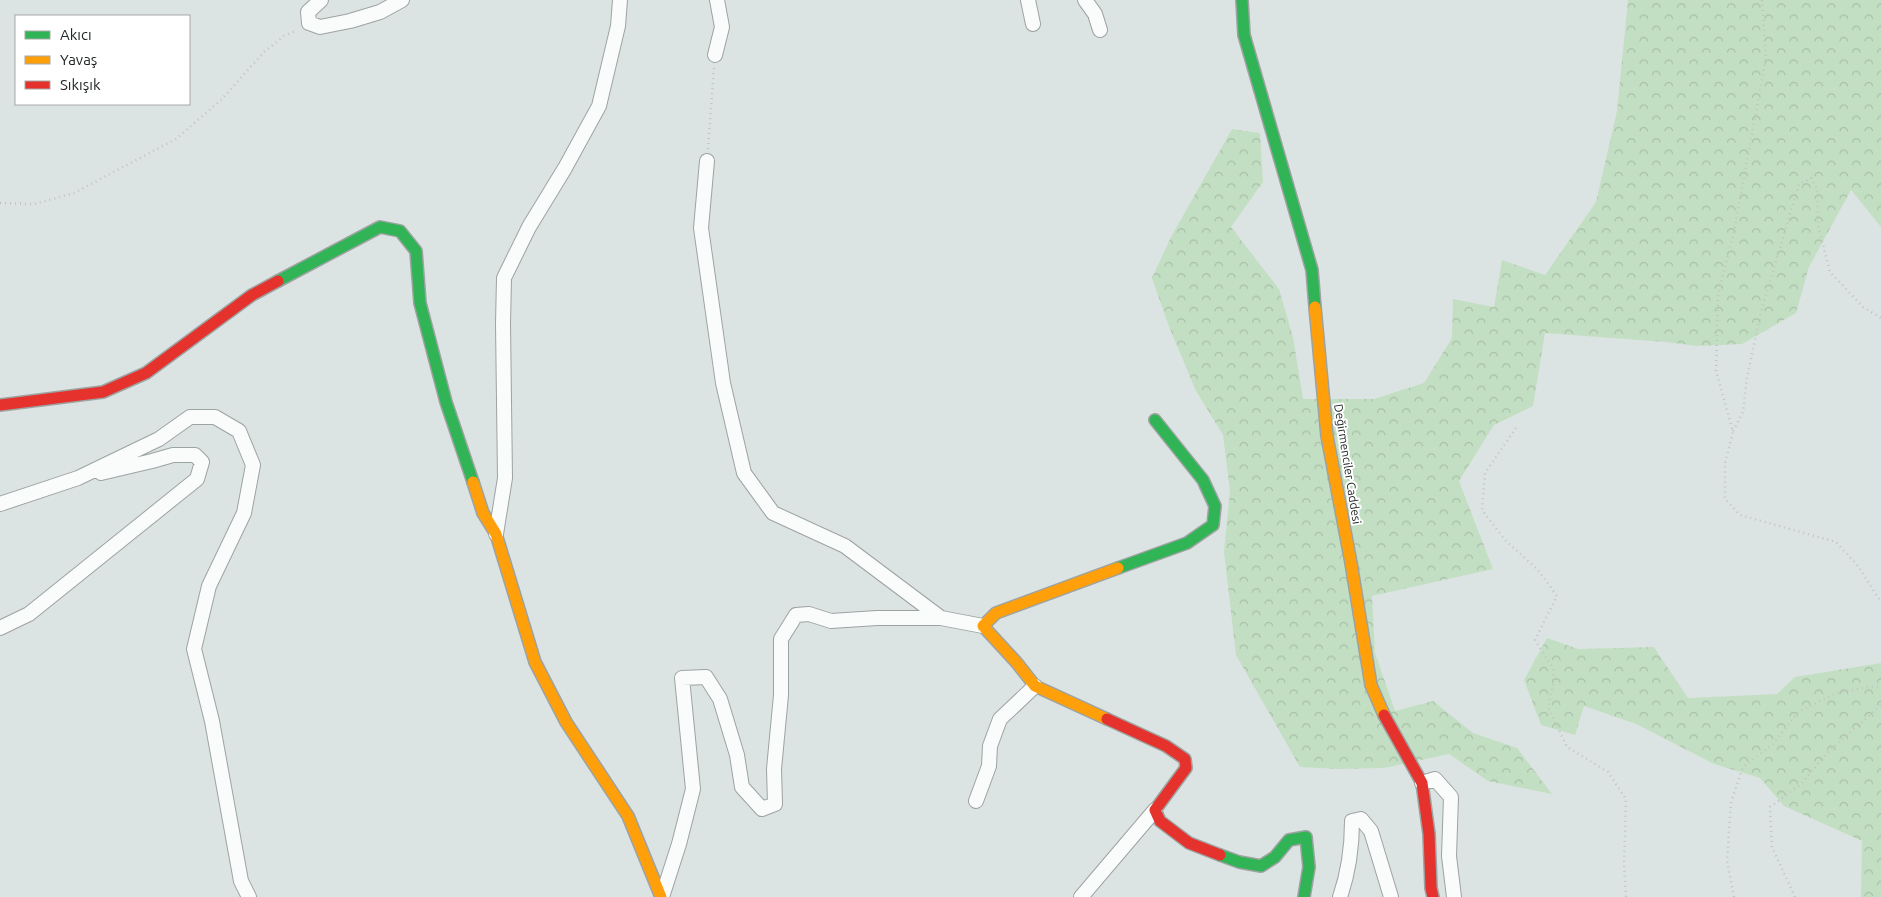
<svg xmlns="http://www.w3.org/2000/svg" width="1881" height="897" viewBox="0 0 1881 897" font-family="Ubuntu,sans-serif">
	<defs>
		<pattern id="forest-crowns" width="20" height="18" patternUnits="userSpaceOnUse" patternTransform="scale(1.25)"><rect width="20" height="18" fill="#c3dfc3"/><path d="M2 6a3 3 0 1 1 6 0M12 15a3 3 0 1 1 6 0" fill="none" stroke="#a7bfa7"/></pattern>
	</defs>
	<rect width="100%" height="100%" fill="#dce4e3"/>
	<path fill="url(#forest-crowns)" d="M1628 0H1881V227L1851 190 1809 267 1796 313 1742 344 1697 346 1666 342 1545 333 1533 406 1494 425 1459 481 1493 569 1372 596 1375 653 1395 711 1433 701 1473 733 1517 748 1552 794 1488 781 1449 754 1384 768 1339 769 1300 767 1236 655 1224 552 1230 491 1223 435 1196 391 1168 324 1152 278 1171 237 1232 129 1260 133 1263 182 1231 227 1279 289 1293 337 1303 399H1374L1424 383 1452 338 1453 299 1494 307 1502 260 1545 275 1596 202 1617 111Z
		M1547 638 1578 649 1654 647 1688 698 1777 694 1795 677 1881 663V897H1861L1862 841 1784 806 1760 778 1714 764 1636 724 1584 706 1575 735 1541 725 1524 680Z"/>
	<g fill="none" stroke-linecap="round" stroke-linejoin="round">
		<defs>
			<path id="street" d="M321 0 308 12 309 23 320 27 350 21 380 12 402 0
				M1028 0 1033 24
				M1085 0 1095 14 1100 30
				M715 55 722 27 717 0
				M707 161 701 228 723 383 744 473 773 513 845 546 941 618 983 626
				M0 504 78 478 159 439 190 417H215L239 431 253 465 244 513 209 586 194 649 212 721 241 881 249 897
				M496 534 505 478 503 324 504 278 529 227 565 168 599 106 618 26 620 0
				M0 628 29 614 197 479 202 462 195 455H173L152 461 101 473
				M1422 783 1435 779 1451 797 1449 856 1454 897
				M976 801 989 766 990 746 1000 719 1035 686
				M662 897 679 844 693 789 682 678 706 677 720 699 737 755 742 787 762 809 775 804 774 769 781 695V639L796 615 809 614 831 621 877 618H941
				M1081 897 1155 810
				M1340 897C1349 871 1352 849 1352 821L1361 819 1371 831 1391 897"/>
			<path id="fast" d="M1242 0 1244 35 1312 270 1315 307
				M278 281 380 227 400 231 416 251 420 303 446 402 473 482
				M1118 568 1187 543 1213 525 1215 506 1203 480 1155 420
				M1220 855 1239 862 1261 866 1275 857 1289 840 1306 837 1309 867 1304 897"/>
			<path id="slow" d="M1315 307 1327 436 1351 563 1371 685 1384 715
				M473 482 483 513 496 534 535 662 566 722 628 816 661 897
				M1107 719 1035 686 1017 663 983 626 996 613 1118 568"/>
			<path id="jam" d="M0 405 103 392 146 373 252 295 278 281
				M1384 715 1422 783 1429 834 1431 888 1433 897
				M1107 719 1166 746 1185 759 1186 768 1155 810 1160 821 1189 843 1220 855"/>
		</defs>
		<use href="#street" stroke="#9da3a2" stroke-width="16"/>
		<use href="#fast" stroke="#9da3a2" stroke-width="14"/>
		<use href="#slow" stroke="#9da3a2" stroke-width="14"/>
		<use href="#jam" stroke="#9da3a2" stroke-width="14"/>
		<path stroke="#c1c3c3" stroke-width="2.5" stroke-dasharray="1 4" stroke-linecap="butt" d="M1762 0 1766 58 1734 231 1718 295 1716 371 1733 432 1725 463V499L1740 515 1836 542 1858 566 1881 602
			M708 149 714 67
			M0 203 34 204 74 193 176 139 221 100 264 52 284 36 297 30
			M1516 428 1485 473 1482 510 1504 539 1538 570 1557 596 1535 640 1553 668V686L1548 707 1567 747 1608 772 1626 799 1624 866 1626 897
			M1733 431 1743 412 1747 377 1762 308 1799 184 1811 178 1817 189 1818 225 1830 272 1863 307 1881 318
			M1734 897 1727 861 1731 802 1743 767 1773 744 1798 712 1834 694 1867 687H1881
			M1795 897 1772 847 1770 807 1800 785 1826 754 1881 705"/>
		<use href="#street" stroke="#fafbfb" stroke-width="14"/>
		<use href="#fast" stroke="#30b455" stroke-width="11"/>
		<use href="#slow" stroke="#ff9f0a" stroke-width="11"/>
		<use href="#jam" stroke="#e5322d" stroke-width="11"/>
	</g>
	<g text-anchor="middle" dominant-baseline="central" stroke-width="4" stroke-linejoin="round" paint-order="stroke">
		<g font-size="12" fill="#202625" stroke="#fff">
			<text transform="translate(1348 464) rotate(81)">Değirmenciler Caddesi</text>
		</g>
	</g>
	<rect x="15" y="15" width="175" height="90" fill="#ffffff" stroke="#a6a8a8"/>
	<rect x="25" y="31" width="25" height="8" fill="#30b455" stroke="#a6a8a8"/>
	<text x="60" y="40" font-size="15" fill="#202625">Akıcı</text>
	<rect x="25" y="56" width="25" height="8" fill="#ff9f0a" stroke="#a6a8a8"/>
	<text x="60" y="65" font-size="15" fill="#202625">Yavaş</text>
	<rect x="25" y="81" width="25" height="8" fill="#e5322d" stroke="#a6a8a8"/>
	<text x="60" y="90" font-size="15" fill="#202625">Sıkışık</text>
</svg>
